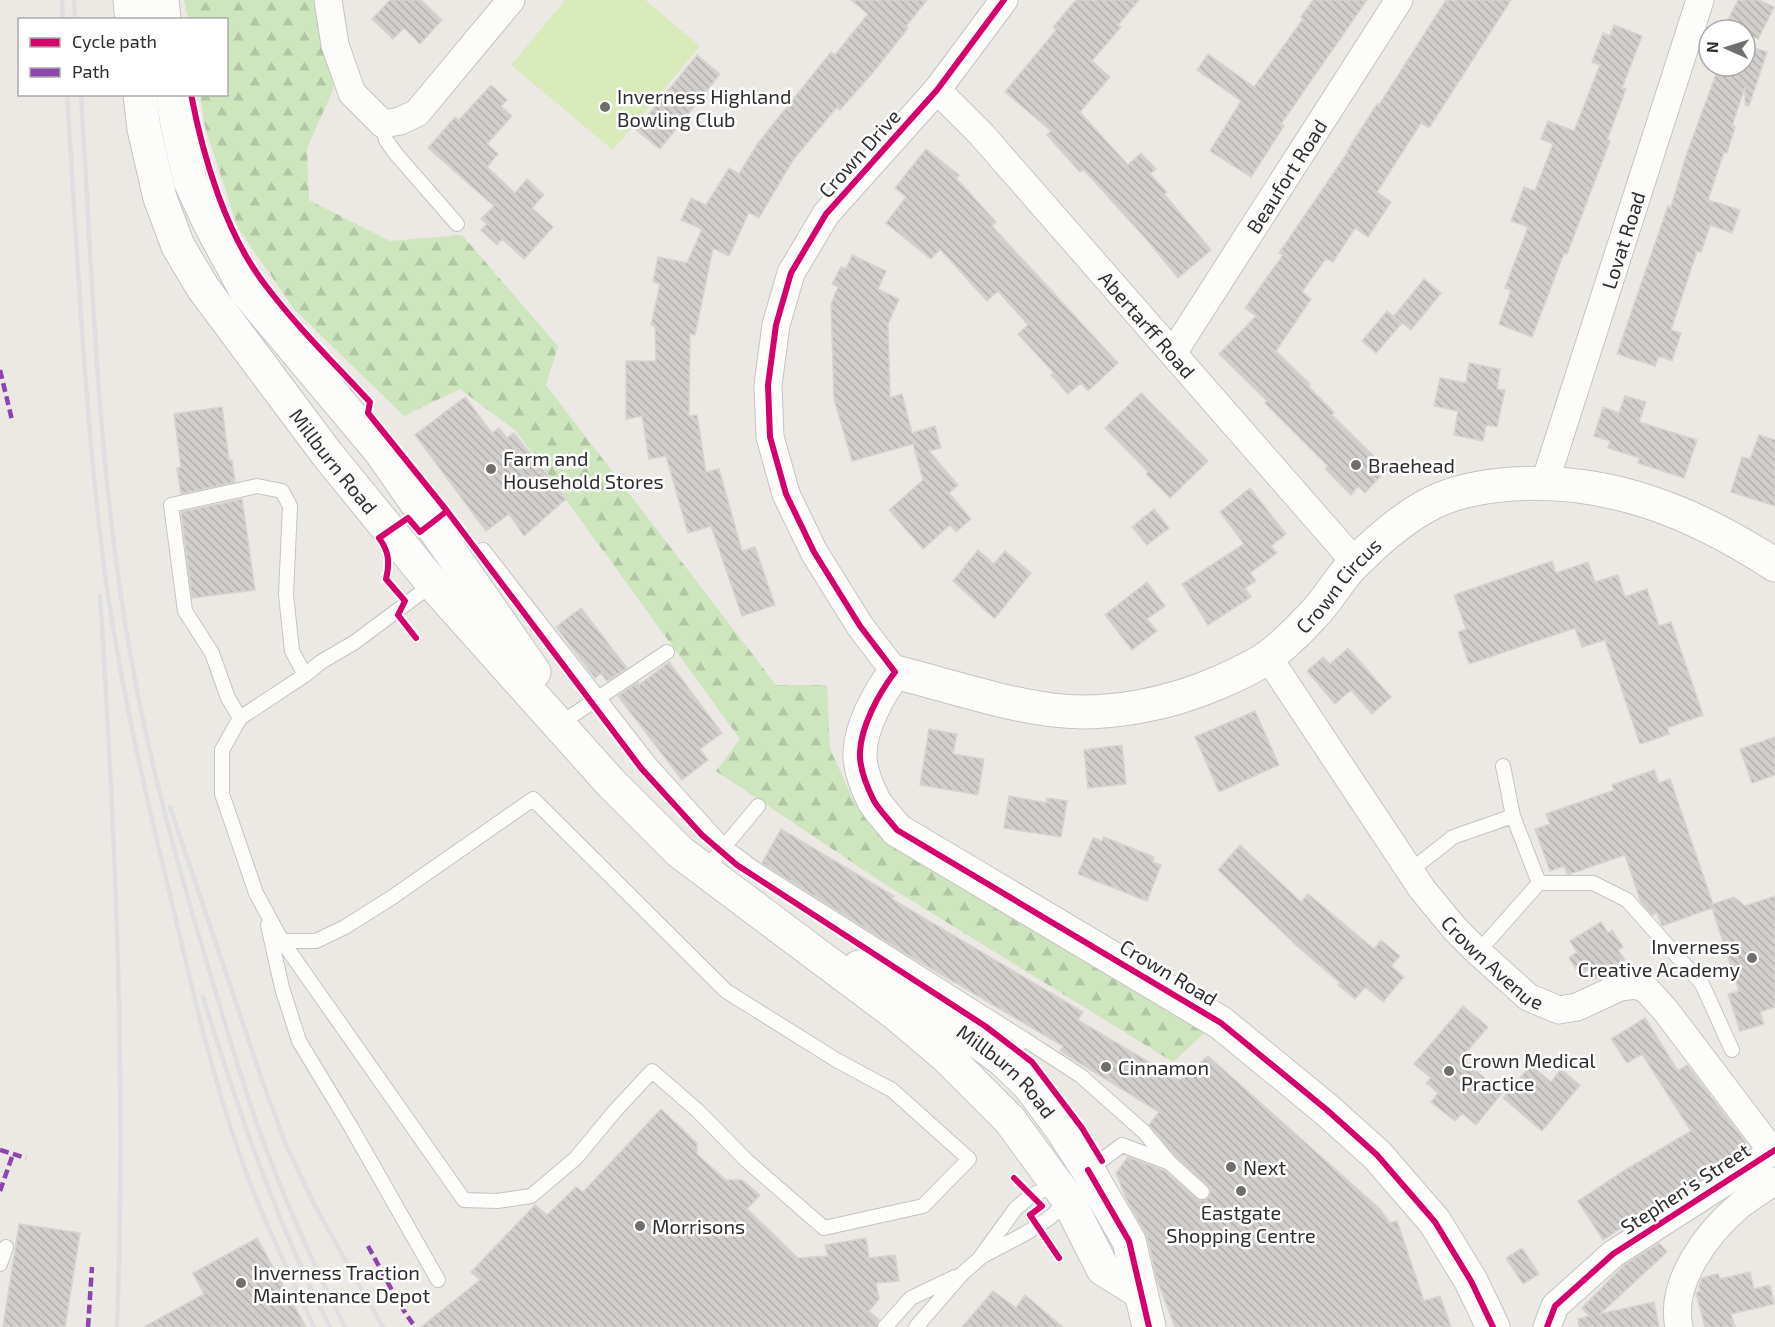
<svg xmlns="http://www.w3.org/2000/svg" width="1775" height="1327" viewBox="0 0 1775 1327" font-family="'Exo 2',sans-serif">
	<defs>
		<pattern id="forest-firs" width="22" height="20" patternUnits="userSpaceOnUse" patternTransform="scale(1.5)"><rect width="22" height="20" fill="#cee6be"/><path d="M5 1l3.5 6h-7zM16 11l3.5 6h-7z" fill="#b1c6a4"/></pattern>
		<pattern id="building-back-hatch" width="6" height="6" patternUnits="userSpaceOnUse" patternTransform="scale(1.5)"><rect width="6" height="6" fill="#d1cecb"/><path d="M-1 5l2 2M0 0l6 6M5-1l2 2" fill="none" stroke="#b4b1af"/></pattern>
	</defs>
	<rect width="100%" height="100%" fill="#ece8e4"/>
	<path fill="url(#forest-firs)" d="M184 0H317L334 88 307 148 309 200 390 241 462 235 558 346 546 385 776 685H827L830 749 852 797 908 850 1208 1030 1173 1062 883 883 716 771 740 739 516 431 460 389 404 416 295 310 238 228 205 127 200 95 226 94V20L188 19Z"/>
	<path fill="#d9eabb" d="M565 0H645L700 46 613 150 511 65Z"/>
	<path fill="url(#building-back-hatch)" stroke="#d7d4d0" stroke-width="1.5" d="M390 0H421L442 20 420 44 404 28 393 39 372 19Z
		M851 0H927L906 26 908 28 875 70 840 110 837 107 793 160 759 218 749 212 729 256 713 248 695 335 690 334 689 416 697 415 706 472 719 469 742 551 755 547 775 605 742 616 711 526 688 533 666 456 649 459 642 416 626 419V361H656L655 326 651 325 660 284 653 282 658 257 687 263 702 229 681 220 691 198 706 205 729 168 739 174 758 143 831 52 835 55 868 14Z
		M1076 0H1139L1118 25 1121 27 1092 61 1110 77 1080 112 1128 165 1141 153 1156 169 1150 174 1167 192 1164 194 1211 250 1178 278 1147 240 1083 169 1080 172 1047 135 1051 131 1005 92 1056 30 1053 27Z
		M1313 0H1367L1281 124 1284 126 1251 177 1210 151 1241 101 1197 70 1208 54 1254 87 1303 19 1301 17Z
		M1446 0H1511L1429 128 1421 123 1377 192 1391 202 1368 237 1355 228 1333 262 1326 258 1302 292 1311 299 1276 351 1310 384 1308 386 1334 412 1332 415 1387 469 1365 493 1358 486 1351 495 1325 469 1328 466 1265 403 1267 401 1219 354 1256 316 1245 308 1283 255 1279 253 1348 152 1347 151 1377 104 1379 105Z
		M1738 0H1759L1774 7 1758 39 1745 33V30H1738L1726 24Z
		M1614 25 1642 36 1622 88 1626 89 1607 140 1610 141 1567 254 1564 253 1532 337 1499 324 1511 290 1505 288 1528 227 1511 221 1524 187 1535 191 1553 144 1541 139 1548 121 1574 131 1600 65 1592 62 1603 33 1610 36Z
		M1745 45 1767 52 1749 106 1745 105V87L1732 126 1735 127 1727 153 1724 152 1708 200 1740 210 1732 233 1710 225 1701 252 1697 251 1671 330 1681 333 1672 361 1659 356 1655 366 1617 354 1668 206 1671 207 1686 156 1719 66H1745Z
		M697 55 720 74 660 149 636 130Z
		M491 85 507 100 501 106 512 116 487 144 498 154 487 167 515 193 527 179 544 195 532 208 553 227 524 259 502 239 497 245 481 230 487 224 481 219 494 206 428 148 455 117 459 120Z
		M926 149 959 175 956 178 996 222 992 226 1118 363 1088 391 1081 383 1068 394 1051 375 1054 373 1018 334 1028 325 998 291 987 301 940 249 931 259 886 223 906 197 895 188Z
		M852 255 886 271 878 289 899 299 888 324 890 398 902 394 912 433 935 426 941 448 929 451 958 485 949 493 971 519 956 532 950 525 923 549 889 510 923 480 913 444 852 461 834 399 831 304 838 287 832 284 841 267 846 269Z
		M1424 279 1441 293 1411 330 1394 316Z
		M1387 311 1402 323 1376 353 1362 341Z
		M1469 363 1500 369 1497 389 1505 390 1497 427 1486 425 1483 441 1454 435 1458 411 1434 406 1440 378 1466 383Z
		M1141 393 1208 461 1170 498 1146 474 1148 472 1105 428Z
		M1625 396 1646 402 1639 422 1697 440 1684 478 1638 463 1640 458 1608 448 1610 441 1594 436 1603 407 1619 413Z
		M465 397 492 433 499 428 507 438 514 433 566 499 524 536 509 514 486 531 415 435Z
		M222 407 229 460H232L235 482 181 494 177 468 181 467 174 414Z
		M1759 435 1775 440V506L1731 492 1742 457 1750 459Z
		M1250 488 1286 534 1271 546 1277 553 1250 573 1256 581 1245 588 1251 597 1208 625 1182 584 1244 544 1220 512Z
		M242 499 255 590 192 598 181 512Z
		M1154 509 1169 528 1147 545 1132 527Z
		M978 550 994 564 1005 551 1031 573 996 617 994 618 953 581Z
		M1552 561 1556 573 1588 562 1595 582 1618 575 1625 597 1647 589 1659 626 1671 622 1703 715 1667 728 1669 734 1640 744 1605 640 1582 647 1575 628 1469 664 1458 632 1466 629 1454 595Z
		M1147 582 1165 606 1147 619 1157 631 1132 650 1105 615Z
		M581 608 627 668 607 681 601 673 595 678 556 627Z
		M1348 648 1391 697 1372 714 1351 690 1335 704 1307 671 1323 657 1330 664Z
		M669 662 722 733 700 749 708 760 682 780 618 696 638 682 639 685Z
		M1255 711 1279 765 1219 792 1195 737Z
		M929 729 957 734 953 754 984 759 978 795 920 785Z
		M1775 737V775L1752 783 1740 749Z
		M1122 745 1126 784 1088 788 1084 750Z
		M1654 770 1659 783 1670 779 1713 904 1734 897 1745 906 1775 896V1007L1760 1012 1764 1024 1740 1031 1728 994 1739 991 1712 908 1662 926 1657 913 1652 915 1641 902 1625 855 1570 874H1567L1564 866 1550 871 1535 829 1550 824 1546 814 1614 790 1612 785Z
		M1009 796 1047 803V798L1067 801 1061 837 1004 828Z
		M781 829 894 896 892 899 1083 1012 1078 1020 1179 1080 1208 1056 1380 1209 1390 1223 1397 1221 1424 1301 1440 1296 1451 1327H1175L1157 1280 1147 1236 1126 1198 1116 1173 1128 1157 1165 1171 1200 1201 1209 1198 1211 1190 1208 1186 1176 1157 1149 1125 1159 1112 1060 1051 1063 1046 903 952 762 863Z
		M1104 837 1154 857 1153 862 1161 865 1147 901 1078 874 1093 838 1102 841Z
		M1240 845 1301 902 1308 894 1374 949 1381 940 1400 956 1391 966 1404 977 1383 1002 1365 987 1355 999 1338 985 1340 983 1297 946 1218 870Z
		M1601 922 1608 933 1612 930 1623 947 1618 950 1625 960 1595 979 1588 969 1580 975 1569 958 1577 952 1570 941Z
		M1463 1006 1488 1027 1461 1058 1502 1093 1476 1125 1462 1113 1455 1121 1431 1102 1438 1093 1426 1083 1431 1078 1414 1064Z
		M1645 1018 1678 1071 1687 1065 1750 1148 1699 1180 1697 1178 1603 1240 1578 1201 1625 1170 1691 1131 1642 1054 1627 1063 1611 1039Z
		M1531 1065 1551 1082 1561 1069 1580 1085 1542 1131 1503 1098Z
		M661 1109 697 1143V1154L726 1180H742L760 1195 747 1209 798 1258 828 1256 825 1245 866 1238 869 1258 895 1255 899 1281 876 1283 879 1299 869 1311 879 1320 876 1327H421L480 1280 471 1272 535 1205 547 1215 576 1187 583 1192Z
		M19 1224 80 1233 65 1327H3Z
		M257 1238 306 1327H144L204 1294 193 1273Z
		M1659 1243 1667 1252 1600 1314 1654 1302 1659 1327H1579L1578 1319 1589 1316 1582 1308 1624 1265Z
		M1522 1248 1539 1274 1523 1284 1506 1258Z
		M1750 1272 1754 1289 1770 1285 1774 1304 1731 1314 1735 1327H1705L1696 1293 1700 1291 1699 1286 1702 1278 1718 1274 1720 1279Z
		M993 1291 1016 1308 1025 1295 1063 1327H962Z"/>
	<g fill="none" stroke-linecap="round" stroke-linejoin="round">
		<defs>
			<path id="lane" d="M383 124 386 140 396 154 457 224
				M483 550 650 764 724 846 755 869 1024 1039
				M240 718 228 698 212 653 185 611 171 505 257 486 282 491 290 506 286 595 292 651 305 675
				M567 719 667 652
				M1503 766 1513 816
				M705 870 758 806
				M1410 871 1453 837 1513 816 1539 883
				M268 925 282 988 299 1041 351 1127 438 1280
				M282 941 464 1200 497 1201 531 1196 576 1158 614 1112 652 1071 698 1111 746 1160 824 1228 923 1206 969 1159 892 1090 838 1061 726 991 533 799 394 896 345 927 316 941H282L256 893 222 794V750L240 718 305 675 321 662 355 642 434 583
				M1478 952 1539 883H1593L1627 900 1702 984 1732 1050
				M1003 1060 1024 1039 1081 1076 1144 1132 1170 1163 1202 1192
				M1087 1171 1122 1145 1170 1163
				M983 1256C1007 1242 1052 1224 1066 1200
				M0 1264 6 1247
				M885 1327 911 1298 955 1277
				M916 1327 962 1274 979 1259 1016 1208 1032 1195 1058 1184"/>
			<g id="street">
				<path d="M328 0 335 45 352 93 383 124 400 121 417 113 511 0"/>
				<path id="s1" d="M937 90 982 135 1355 562"/>
				<path id="s2" d="M1173 353 1399 0"/>
				<path id="s3" d="M1545 482 1700 0"/>
				<path id="s4" d="M1268 657 1422 889 1455 929 1478 952 1528 997 1559 1010 1577 1007 1620 987 1636 985 1647 990 1666 1011 1772 1151"/>
				<path d="M895 672 860 626 814 552 786 494 770 437 768 385 776 325 791 273 826 214 937 90 1004 0"/>
				<path d="M1547 1327 1555 1306 1613 1254 1775 1150"/>
				<path d="M1679 1327C1669 1282 1708 1232 1740 1205 1751 1196 1764 1189 1775 1181"/>
			</g>
			<g id="secondary">
				<path d="M130 0 132 20"/>
				<path d="M162 0 164 20"/>
				<path id="s5" d="M140 94 144 129 160 198 178 246 203 288 327 454 433 584 610 782 680 852 896 1014 948 1058 1009 1119 1067 1198 1103 1269 1140 1292"/>
				<path d="M173 94 177 124 190 181 210 224 246 291 381 452 534 672"/>
				<path id="s6" d="M859 967 915 996 1003 1060 1028 1084 1061 1128 1088 1170 1129 1241 1149 1327"/>
				<path id="s7" d="M1493 1327 1471 1281 1435 1222 1377 1155 1327 1110 1221 1023 897 830C890 821 880 811 874 801 867 787 859 768 860 752 861 726 879 693 895 672 947 685 999 703 1052 710 1107 717 1170 704 1220 682 1236 675 1254 667 1268 657 1283 646 1302 627 1315 613 1330 597 1341 575 1358 560 1380 538 1404 517 1432 503 1456 491 1485 486 1512 484 1610 478 1694 512 1775 565"/>
			</g>
		</defs>
		<use href="#lane" stroke="#c5c4c5" stroke-width="16"/>
		<use href="#street" stroke="#c5c4c5" stroke-width="29"/>
		<use href="#secondary" stroke="#c5c4c5" stroke-width="35"/>
		<use href="#lane" stroke="#fcfcfb" stroke-width="14"/>
		<use href="#street" stroke="#fcfcfb" stroke-width="27"/>
		<use href="#secondary" stroke="#fcfcfb" stroke-width="33"/>
		<path stroke="#dfdfe1" stroke-width="4.5" d="M62 0 63 20
			M74 0 75 20
			M67 94C77 247 84 400 102 551 116 663 140 772 167 882 189 974 209 1068 241 1158 261 1216 289 1272 314 1327
			M81 94C92 270 97 448 125 622 144 744 175 858 211 976 228 1033 244 1090 265 1146 288 1208 315 1268 345 1327
			M100 596C116 839 126 1084 117 1327
			M170 807 262 1080 286 1145 315 1206 383 1327
			M203 997C238 1109 276 1222 330 1327"/>
		<path stroke="#8e44ad" stroke-width="4.5" stroke-dasharray="9 4.5" stroke-linecap="butt" d="M0 370 12 420
			M0 1150 26 1158
			M0 1191 13 1154
			M368 1246 400 1305 415 1327
			M88 1327 92 1267"/>
		<defs>
			<path id="cycleway" d="M1004 0 937 90 826 214 791 273 776 325 768 385 770 437 786 494 814 552 860 626 895 672C879 693 861 726 860 752 859 768 867 787 874 801 880 811 890 821 897 830L1221 1023 1327 1110 1377 1155 1435 1222 1471 1281 1493 1327
				M191 94C203 157 226 235 266 286 297 327 335 364 370 402L368 413 447 511 641 768 702 835 737 865 985 1026 1032 1062 1082 1128 1102 1161
				M416 638 398 615 405 601 386 579C390 563 389 551 379 538L408 518 420 532 447 511
				M1088 1170 1129 1241 1149 1327
				M1014 1178 1042 1206 1030 1215 1059 1258
				M1547 1327 1555 1306 1613 1254 1775 1150"/>
		</defs>
		<use href="#cycleway" stroke="#fff" stroke-width="10"/>
		<use href="#cycleway" stroke="#d6006c" stroke-width="6"/>
	</g>
	<g fill="#706f6e" stroke="#fff" stroke-width="2">
		<circle cx="605" cy="107" r="6"/>
		<circle cx="1356" cy="465" r="6"/>
		<circle cx="491" cy="469" r="6"/>
		<circle cx="1752" cy="958" r="6"/>
		<circle cx="1106" cy="1067" r="6"/>
		<circle cx="1449" cy="1071" r="6"/>
		<circle cx="1231" cy="1167" r="6"/>
		<circle cx="1241" cy="1191" r="6"/>
		<circle cx="640" cy="1226" r="6"/>
		<circle cx="241" cy="1283" r="6"/>
	</g>
	<g text-anchor="middle" dominant-baseline="central" stroke-width="5" stroke-linejoin="round" paint-order="stroke">
		<g font-size="20" fill="#2e2e2e" stroke="#fff" text-anchor="start">
			<text x="617" y="96">Inverness Highland<tspan x="617" dy="23">Bowling Club</tspan></text>
			<text x="503" y="458">Farm and<tspan x="503" dy="23">Household Stores</tspan></text>
			<text x="1368" y="465">Braehead</text>
			<text x="1740" y="946" text-anchor="end">Inverness<tspan x="1740" dy="23">Creative Academy</tspan></text>
			<text x="1461" y="1060">Crown Medical<tspan x="1461" dy="23">Practice</tspan></text>
			<text x="1118" y="1067">Cinnamon</text>
			<text x="1243" y="1167">Next</text>
			<text x="1241" y="1212" text-anchor="middle">Eastgate<tspan x="1241" dy="23">Shopping Centre</tspan></text>
			<text x="652" y="1226">Morrisons</text>
			<text x="253" y="1272">Inverness Traction<tspan x="253" dy="23">Maintenance Depot</tspan></text>
		</g>
		<g font-size="20" fill="#2e2e2e" stroke="#fff">
			<text transform="translate(859 153) rotate(-48)">Crown Drive</text>
			<text stroke="none"><textPath href="#s2" startOffset="210">Beaufort Road</textPath></text>
			<text stroke="none"><textPath href="#s3" startOffset="254">Lovat Road</textPath></text>
			<text stroke="none"><textPath href="#s1" startOffset="315">Abertarff Road</textPath></text>
			<text stroke="none"><textPath href="#s5" startOffset="423">Millburn Road</textPath></text>
			<text stroke="none"><textPath href="#s7" startOffset="1456">Crown Circus</textPath></text>
			<text stroke="none"><textPath href="#s4" startOffset="381">Crown Avenue</textPath></text>
			<text transform="translate(1169 972) rotate(31)">Crown Road</text>
			<text stroke="none"><textPath href="#s6" startOffset="182">Millburn Road</textPath></text>
			<text transform="translate(1685 1188) rotate(-33)">Stephen's Street</text>
		</g>
	</g>
	<rect x="18" y="18" width="210" height="78" fill="#ffffff" stroke="#ababab" stroke-width="1.5"/>
	<rect x="30" y="38" width="30" height="9" fill="#d6006c" stroke="#ababab" stroke-width="1.5"/>
	<text x="72" y="48" font-size="18" fill="#2e2e2e">Cycle path</text>
	<rect x="30" y="68" width="30" height="9" fill="#8e44ad" stroke="#ababab" stroke-width="1.5"/>
	<text x="72" y="78" font-size="18" fill="#2e2e2e">Path</text>
	<g transform="translate(1727 48) rotate(273)"><circle r="28" fill="#ffffff" stroke="#ababab" stroke-width="1.5"/>
	<path d="M0-4.5L10 22L0 15L-10 22Z" fill="#706f6e"/>
	<text y="-9" font-size="16" font-weight="bold" text-anchor="middle" fill="#2e2e2e">N</text>
	</g>
</svg>
